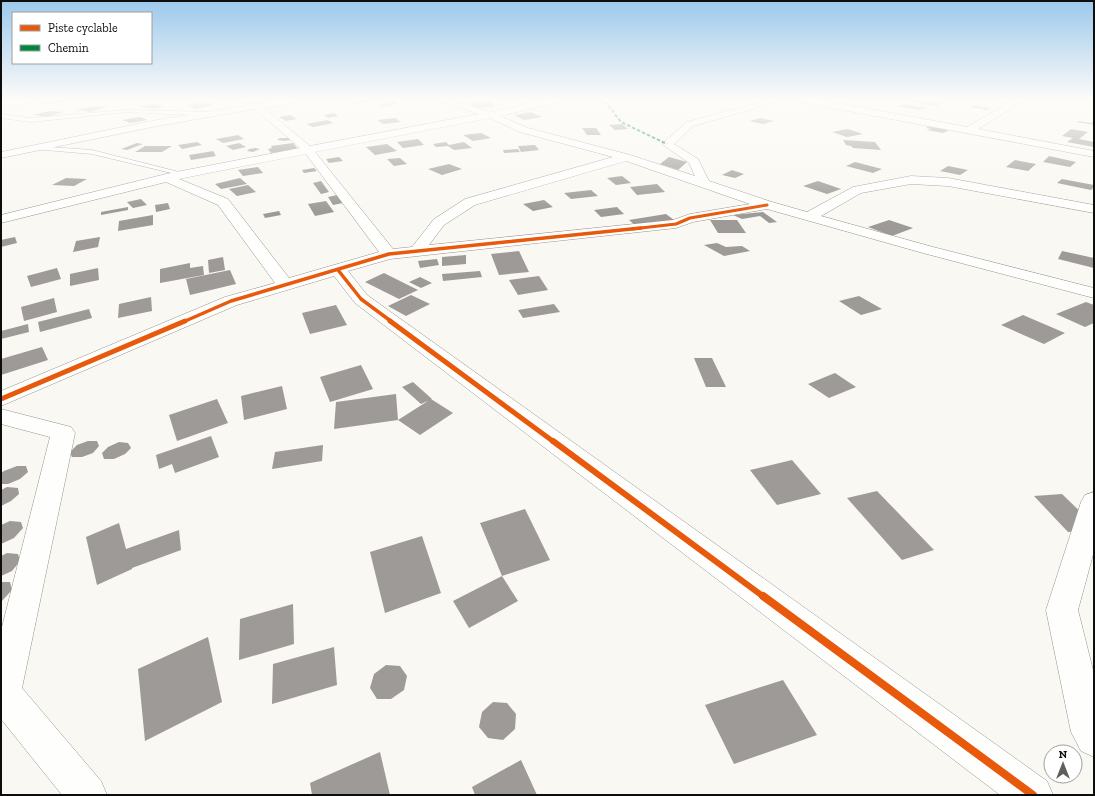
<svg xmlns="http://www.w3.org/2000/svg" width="1095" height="796" viewBox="0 0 1095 796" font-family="'Zilla Slab',serif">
	<rect width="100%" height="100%" fill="#faf8f2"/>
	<path fill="#9d9a97" d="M56 100 66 101 52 104H44Z
		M348 100H361L366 102 356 104Z
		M915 100H938L944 101 937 106 913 102Z
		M493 101 494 107 472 108V102Z
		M206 102 213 105 195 109 188 105Z
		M393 102 397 104 382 107 378 105Z
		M151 104 165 106 154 109 140 107Z
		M904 104 915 106 927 107 919 110 897 106Z
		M974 105 990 108 987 110 970 107Z
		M95 106 107 107 90 112 76 110Z
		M50 111 64 112 47 117 33 115Z
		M531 112 542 117 524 120 514 115Z
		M334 113 339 116 328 118 324 115Z
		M290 115 297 119 286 121 279 117Z
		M140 117 148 120 130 123 122 120Z
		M395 118 401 122 383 124 377 120Z
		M760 118 774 121 763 124 749 121Z
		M327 120 334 123 313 127 306 124Z
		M1094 120V125L1077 122 1078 121 1091 123Z
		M622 124 628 129 615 130 609 125Z
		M928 126 949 130 943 133 927 130 931 129 926 128Z
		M582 128H596L601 135H587Z
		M848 129 863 134 847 137 832 132Z
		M1071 129 1088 132 1079 139 1094 142V147L1067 142 1073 138 1062 136Z
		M481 133 491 138 473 141 463 135Z
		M238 135 244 139 223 143 216 139Z
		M280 138H290V140L285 141 277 140Z
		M418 139 424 145 403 148 397 142Z
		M843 140 875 142 881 150 853 148 851 146 846 145Z
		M197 142 202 145 182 149 178 145Z
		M446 142 449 145 464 142 472 148 454 150 448 146 436 147 433 144Z
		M137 143 143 144 127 150 121 149Z
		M239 143 246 147 233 150 226 146Z
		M293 143 298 149 271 153 268 149 272 148 271 146Z
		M387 144 397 151 375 155 366 147Z
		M535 145 539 150 521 152 518 146Z
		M145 146H172L162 152H135Z
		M255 148 260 149 253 152 247 151 249 149Z
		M518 149 520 152 504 153 503 150Z
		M213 151 216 156 191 160 189 155Z
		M1049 156 1076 162 1070 167 1043 162Z
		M339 157 343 161 329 163 326 159Z
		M669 157 687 162 678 170 660 164Z
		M400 158 407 164 394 166 387 159Z
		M1015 160 1036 164 1028 171 1006 167Z
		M855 162 882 169 873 173 846 166Z
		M449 164 462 169 442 175 428 169Z
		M948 166 968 170 960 175 940 171Z
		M258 167 263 173 243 176 238 170Z
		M314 168 317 171 304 173 302 170Z
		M732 170 744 174 735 178 722 175Z
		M622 176 631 183 616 185 607 178Z
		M66 178 87 179 74 186 52 185Z
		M240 178 247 184 221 189 215 184Z
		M1062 179 1094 185V187L1091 190 1057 183Z
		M321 181 329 192 321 194 313 183Z
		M818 181 841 189 827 194 803 186Z
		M657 184 665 192 637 195 630 187Z
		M248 185 256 192 237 196 229 189Z
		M591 190 598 196 571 199 564 193Z
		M337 195 343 203 333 205 328 197Z
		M141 199 147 205 133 208 127 202Z
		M544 200 553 207 533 211 523 204Z
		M326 201 334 212 315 216 308 204Z
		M168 203 170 209 156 212 155 205Z
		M128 207V210L101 215V212Z
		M617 207 624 214 601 217 594 210Z
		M279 211 281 215 265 218 263 214Z
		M763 212 777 222 769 223 760 216 742 219 733 215Z
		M666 214 674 220 636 226 629 220Z
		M153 215V225L118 231 119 221Z
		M710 220H737L746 233H718Z
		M889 220 913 228 892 236 868 227Z
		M15 237 17 243 1 247V240Z
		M100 237 98 247 73 252 76 241Z
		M717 243 726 247 742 246 750 251 724 256 704 245Z
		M519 251 529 272 499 275 491 254Z
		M1062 251 1094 258V268L1058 259Z
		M466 255V264L442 266V257Z
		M223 257 225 270 209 273 208 260Z
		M437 259 439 265 420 268 418 261Z
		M190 263V268L203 266 204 275 160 283V269Z
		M57 268 61 279 31 287 27 276Z
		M98 268 99 280 70 286V274Z
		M230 270 236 284 190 295 186 279Z
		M480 271 482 277 443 281 442 274Z
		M384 273 418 290 399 299 365 282Z
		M539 276 548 290 518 295 509 280Z
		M420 277 432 283 421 288 409 282Z
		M411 295 430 304 406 316 388 306Z
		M859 296 882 309 861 315 839 301Z
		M151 297 152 311 118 318 119 304Z
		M54 298 57 312 24 321 21 307Z
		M1086 302 1094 305V323L1085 327 1056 314Z
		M554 304 560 312 523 318 518 310Z
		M336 305 347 325 310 334 302 313Z
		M89 309 92 318 40 332 38 322Z
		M1023 315 1065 333 1044 344 1001 325Z
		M28 324 29 332 1 339V331Z
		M42 347 48 360 1 375V359Z
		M694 358H712L726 387H706Z
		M361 365 373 389 330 402 320 377Z
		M835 373 856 387 829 398 808 384Z
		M413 382 432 399 421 404 402 387Z
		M282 386 287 409 244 420 241 396Z
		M396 394 398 420 334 429 336 402Z
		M217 399 228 423 177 441 169 415Z
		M431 399 453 413 420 435 398 420Z
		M211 436 219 457 175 473 172 464 159 469 156 455Z
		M88 441H97L99 446 93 453 82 457H72L70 452 77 445Z
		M119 442 128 443 131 448 125 454 114 459H104L102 453 108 447Z
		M323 445 322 461 272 469 275 452Z
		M792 460 821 494 777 505 750 470Z
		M17 466H26L28 472 20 479 8 484H1V473L4 471Z
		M7 487 18 488 19 494 11 501 1 506V490Z
		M877 491 934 550 902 560 847 498Z
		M1062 494 1094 525V530L1068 532 1034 496Z
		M525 509 550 560 502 576 480 523Z
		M10 521 21 522 23 528 14 538 1 544V525Z
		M119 523 126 549 179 530 181 550 132 568V569L97 585 86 537Z
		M422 536 441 593 385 613 370 552Z
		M7 553 18 554 20 561 12 571 1 576V556Z
		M502 576 518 601 469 628 453 601Z
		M1 582H10L12 590 1 602Z
		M293 604 294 644 239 660 240 619Z
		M208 637 222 702 145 741 138 669Z
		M334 647 337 685 272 704 273 664Z
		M386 665 400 666 407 676 404 690 391 699H377L370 688 374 674Z
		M783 680 817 735 734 764 705 705Z
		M493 702 507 703 516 714 515 729 503 740 488 738 479 727 482 712Z
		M380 752 390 795H312L310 783Z
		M521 760 537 795H475L472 787Z"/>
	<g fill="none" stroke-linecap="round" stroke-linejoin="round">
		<defs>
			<path id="lane" d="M126 110 213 112 216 114 213 116 126 112 31 122 1 118V114L31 118Z
				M35 146 92 150 187 174 184 176 92 154 33 149 32 148Z"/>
			<path id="street" d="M10 100H29V101L25 104 1 107V101Z
				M278 100H300L296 103 264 108 310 146 479 114 437 100H451L491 112 543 100H560L559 102 500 116 528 128 630 155 695 176 689 163 662 144 687 122 770 100H785L693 126 674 144 698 159 709 181 772 202 807 212 853 187 911 176 948 178 1094 205V213L948 186 911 184 861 193 821 216 933 247 1094 288V298L923 253 767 209 693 222 676 228 390 259 348 271 367 295 1047 781 1053 795H1000L355 303 334 276 237 305 1 406V391L225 297 275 283 218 205 166 182 1 223V215L166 174 300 148 255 109 157 126 1 158V152L157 120 245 106 246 103 256 104ZM490 118 520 132 613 157 465 199 434 219 412 247 393 249 315 152ZM306 154 379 252 289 278 228 199 179 179ZM626 161 750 204 690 214 673 220 429 245 444 225 475 205Z
				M801 100H821L967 127 1014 100H1025L978 129 1094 151V157L805 103Z
				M1 409 71 427 75 433 22 688 101 781 107 795H62L1 719V631L50 437 1 424Z
				M1094 492V551L1078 610 1094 674V757L1081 751 1071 732 1046 610 1081 502 1085 495Z"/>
		</defs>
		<use href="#lane" stroke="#949390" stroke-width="1"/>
		<use href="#street" stroke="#949390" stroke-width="1"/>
		<use href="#lane" fill="#fefefd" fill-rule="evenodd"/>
		<use href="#street" fill="#fefefd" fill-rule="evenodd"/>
		<path stroke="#00873e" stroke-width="2" stroke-dasharray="3.5 2" stroke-linecap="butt" d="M599 100 607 104 621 122 667 144"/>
		<defs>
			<path id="cycleway-far4" d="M632 229 676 224 690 218 767 205"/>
			<path id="cycleway-far3" d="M338 270 361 299 392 322
				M183 322 231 301 389 254 641 228"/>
			<path id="cycleway-far2" d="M390 321 554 442
				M1 399 185 321"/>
			<path id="cycleway-far1" d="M553 441 764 597"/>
			<path id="cycleway" d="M763 596 1033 795"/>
		</defs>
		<use href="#cycleway-far4" stroke="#fff" stroke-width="4.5"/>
		<use href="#cycleway-far3" stroke="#fff" stroke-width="5.5"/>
		<use href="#cycleway-far2" stroke="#fff" stroke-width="8"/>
		<use href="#cycleway-far1" stroke="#fff" stroke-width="8"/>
		<use href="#cycleway" stroke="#fff" stroke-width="10"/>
		<use href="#cycleway-far4" stroke="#e8590c" stroke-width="3"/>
		<use href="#cycleway-far3" stroke="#e8590c" stroke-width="3.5"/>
		<use href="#cycleway-far2" stroke="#e8590c" stroke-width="5"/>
		<use href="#cycleway-far1" stroke="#e8590c" stroke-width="6"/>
		<use href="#cycleway" stroke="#e8590c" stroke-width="8"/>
	</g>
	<linearGradient id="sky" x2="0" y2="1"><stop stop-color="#9cc8ec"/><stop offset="0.47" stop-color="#fdfcf9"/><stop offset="1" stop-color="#fdfcf9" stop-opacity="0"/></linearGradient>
	<rect width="1095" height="212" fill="url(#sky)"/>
	<rect width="1095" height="796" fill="none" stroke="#0d0d0d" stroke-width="4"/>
	<rect x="12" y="12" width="140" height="52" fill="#ffffff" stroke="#9e9e9e"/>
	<rect x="20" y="25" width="20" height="6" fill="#e8590c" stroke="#9e9e9e"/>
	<text x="48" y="32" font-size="12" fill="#0d0d0d">Piste cyclable</text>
	<rect x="20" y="45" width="20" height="6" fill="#00873e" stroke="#9e9e9e"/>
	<text x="48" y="52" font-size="12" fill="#0d0d0d">Chemin</text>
	<g transform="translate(1063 764)"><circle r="19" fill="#ffffff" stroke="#9e9e9e"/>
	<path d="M0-3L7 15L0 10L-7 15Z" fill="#605f5d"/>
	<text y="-6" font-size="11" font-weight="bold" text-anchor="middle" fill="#0d0d0d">N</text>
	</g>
</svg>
